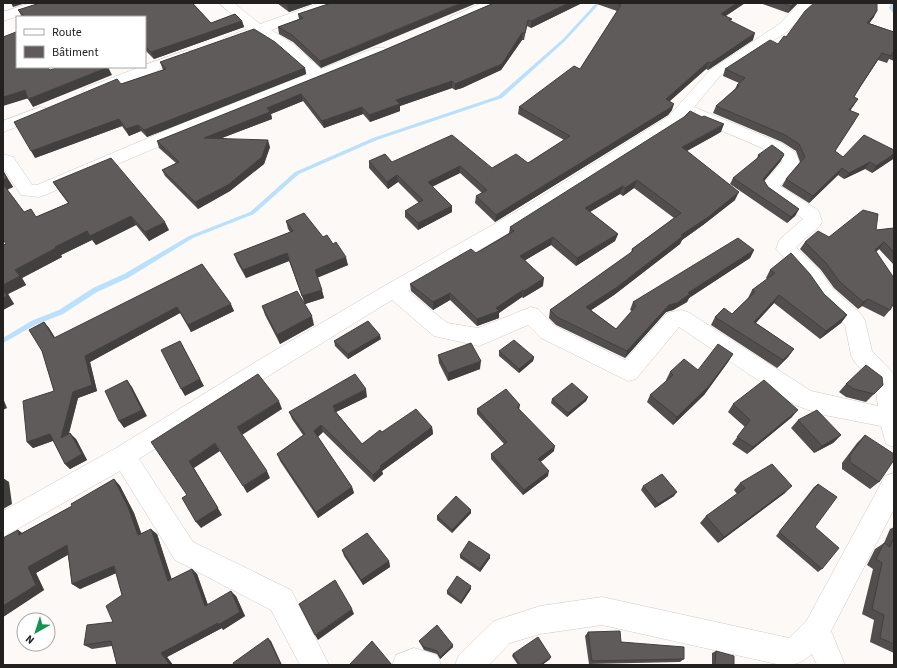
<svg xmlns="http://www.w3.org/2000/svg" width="897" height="668" viewBox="0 0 897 668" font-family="'Source Sans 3',sans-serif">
	<rect width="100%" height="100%" fill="#fdf9f7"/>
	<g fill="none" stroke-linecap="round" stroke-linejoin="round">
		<path fill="#bae0fb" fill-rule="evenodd" d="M596 3H600L565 41 502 98 377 140 299 174 254 214 193 238 128 278 97 292 63 314 35 325 3 343V338L31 321 59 310 93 288 124 274 189 236 250 212 295 172 373 138 498 96 563 39Z
			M891 3H894L893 8 894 13H893L889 8Z"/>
		<defs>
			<path id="minor" d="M31 3H52L50 6 3 21V12Z
				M219 3H234L260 24 320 3H340L338 6 271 30 292 43 321 69 375 48H385L387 51 385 54 193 132 45 195 39 197 21 195 3 168V154L13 157 32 185H37L181 124 308 74 282 49 257 35 230 44 225 43 223 40 225 37 248 29Z
				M482 3H500L498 6 460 23H450L448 20 450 17Z
				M800 3H815L788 31 720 76 694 107 781 143 795 152 800 163 780 186 818 210 822 221 820 226 796 247 820 271 833 289 862 315 865 321 872 351 894 374V447L886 444 881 426 819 414 795 405 679 327 636 379 628 381 541 338 528 325 479 346 434 336 392 300 278 370 139 459 193 542 291 590 329 665H300L271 610 175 560 120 471 3 537V511L116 448 262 358 386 285 526 206 669 116 710 70 778 25ZM687 116 769 151 781 159 782 162 761 186 765 193 803 219 779 240 776 249 806 281 819 301 845 325 851 355 854 361 875 385 878 406 811 391 688 312 681 310 667 313 625 360 555 326 538 309 531 307 478 328 447 323 408 291 538 216 681 124Z
				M187 50 192 51 194 54 192 57 97 94H85L83 91 85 88 140 67H145V65Z
				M40 107 46 108 48 112 46 116 3 132V121Z
				M894 473V509L831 631 845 665H817L812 654C802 663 795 665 781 665L602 625 540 634 510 643 489 665H455L459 655 494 621 540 606 602 597 789 638 807 620 885 476Z
				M414 648 437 655 441 665H392L396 655Z"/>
		</defs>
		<use href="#minor" stroke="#cecac9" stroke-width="1"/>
		<use href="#minor" fill="#fff" fill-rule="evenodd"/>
	</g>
	<path fill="#514e4d" d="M40 3H193L211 23 235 14 242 21 244 27 154 59 145 50V17H22L18 10Z
		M277 3H315L289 12Z
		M331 3 321 68 293 42 279 34 278 27 299 19 298 14Z
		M494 3H582L531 28 527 26 524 40H522L501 70 462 88 455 90 452 88 400 106V111L370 122 363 114 324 128 303 101 271 114 272 119 222 138 270 147 264 164 230 191 198 209 165 176 162 170 176 163 159 148 157 141 382 51Z
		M594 3H745L726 16 731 21 753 40 708 70 706 69 670 101 672 110 668 115 495 222 475 203 476 196 482 193 460 173 432 186 452 206V212L418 230 405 217V211L419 203 398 182 388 189 369 168V161L492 168 528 163 564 140 518 114 519 107 580 69 617 11Z
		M760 3H798L788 13Z
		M874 17 869 23 894 32V61L889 59 887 63 878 60 857 92 854 97 858 99 854 105 850 110 855 121 835 151 843 157 894 150V157L893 159 872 173 865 169 844 179 838 175 809 203 782 186 786 179 800 162 796 151 782 142 713 113 716 106 735 89 737 85 739 83 723 76 725 69 778 44 786 37Z
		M160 62 305 68 306 74 147 137 141 131 129 136 122 126 35 158 121 84 163 70Z
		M721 132 687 151 735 200 703 225 682 240 680 244 614 295 591 310 616 329 632 311 630 310 633 302 754 250 750 258 689 298 687 302 673 310 666 312 625 358 556 325 549 318 550 310 631 253 632 249 674 218 634 188 623 196 620 194 590 212 618 234 615 241 576 266 551 245 525 260 543 286 523 298 522 297 499 313V318L477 326 450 300 433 310 411 291 410 284 476 253 509 233 510 227Z
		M758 155H784L780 162 764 181 768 187 799 209 795 216 787 223 730 184 733 178 757 159Z
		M3 171 13 187 7 189 24 212 36 217 68 203 59 191 53 182 169 230 149 241 136 225 96 245 92 240 61 255 62 257 22 278 26 285 8 294 14 304 3 310V245L6 244Z
		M286 221 323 237 348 265 317 278 324 298 305 304 289 261 246 278 237 262 234 254 290 232 288 229Z
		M894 228V265L879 249 876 252 890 310 884 317 862 306 858 309 834 288 821 270 800 249 805 242 829 237 876 230Z
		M202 264 234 311 191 332 180 313 90 362 97 391 78 398 69 434 76 439 87 460 70 469 65 464 53 441 33 448 27 442 54 391 42 351 44 322 49 328 55 338Z
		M770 270 824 294 847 315 841 323 820 339 774 303 756 323 794 349 788 357 777 368 711 325 715 317 732 314 748 298 752 290 767 279 766 278Z
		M262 306 314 325 280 344 265 315Z
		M381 339 348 359 335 346 334 341Z
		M499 351 534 357 533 361 519 373 499 356Z
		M733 354 728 362 704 395 673 425 647 402 650 395 667 381 666 380 670 372 698 370Z
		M438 355 480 369 448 381 439 363Z
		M846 384 883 385 866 402 846 397 839 392Z
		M367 397 336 412 362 444 382 432 432 427 433 434 382 471 383 474 374 482 323 432 318 437 352 487 354 493 318 518 280 461 277 454 303 435 292 419 289 412Z
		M588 397 586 401 567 417 551 403 552 399Z
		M733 404 792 417 747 454 732 444 745 427 728 412Z
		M477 409 519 410 554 451 540 462 548 476 523 495 491 459V454L504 444 477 414Z
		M798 420 841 435 833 443 814 453 791 428Z
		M865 435 879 482 870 489 842 469V463L857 443Z
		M114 479 120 486 134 513 141 533 157 534 171 579 192 569 197 574 208 605 236 596 245 616 223 630 222 628 167 657 173 665H117L112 646 92 649 84 645 113 622 122 595 116 573 80 589 72 584 68 554 36 573 44 590 3 617 18 530 22 533 72 506Z
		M740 483 785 493 718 543 700 523 706 516 737 494 734 490Z
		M818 484 815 527 822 569 818 572 776 536 814 487Z
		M643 486 674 496 655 508 641 490Z
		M471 513 452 533 437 520V516Z
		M894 527V653L870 642 874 620 862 614 873 569 867 565 875 549 884 543 890 529Z
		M342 550 389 561 390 567 363 585 344 556Z
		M460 555 490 558 480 572 460 558Z
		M471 589 461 604 447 594V591Z
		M588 632 621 642 684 659 680 662 589 664 585 636Z
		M419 641 453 647 440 659 437 654 424 650 420 643Z
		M716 651 734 665H712V653Z
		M513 654 550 659 542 665H518L512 656Z"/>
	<path fill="#42403f" d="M11 3H26L13 7Z
		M295 3H315L289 12 287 5Z
		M461 3H477L321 68 320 61Z
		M569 3H582L531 28V21Z
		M737 3H745L719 20 721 14Z
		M794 3H798L788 13 791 6Z
		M877 11 874 17 864 30 867 23Z
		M242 21 244 27 154 59 151 52Z
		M522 33V40L501 70 462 88 455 90V84Z
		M755 33 753 40 708 70 711 63Z
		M882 53 878 60 857 92 861 85Z
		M708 62 706 69 664 106 666 99Z
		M108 67 112 75 33 107 28 99Z
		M305 68 306 74 147 137 144 130Z
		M452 81V88L400 106V111L370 122 369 115 396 100Z
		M25 90 29 98 3 106V97Z
		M301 94 303 101 271 114 272 119 206 144 204 138 267 108Z
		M858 99 846 117 849 110Z
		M674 104 672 110 668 115 495 222 496 215Z
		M362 107 363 114 324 128 322 121Z
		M119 119 122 126 35 158 31 151Z
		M724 124 721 132 679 155 682 147Z
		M138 125 141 131 129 136 126 129Z
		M268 140 270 147 264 164 230 191 198 209 195 202Z
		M894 154V157L893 159 872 173 876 166Z
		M784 155 780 162 760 186 763 179Z
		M870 162 865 169 844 179 849 173Z
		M460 166V173L428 189V182Z
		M842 168 838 175 809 203 813 196Z
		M3 171 13 187 7 190 3 184Z
		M397 175 398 182 388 189 387 182Z
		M637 180 634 188 623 196 625 188Z
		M623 186 620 194 583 216 585 208Z
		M739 192 735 200 703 225 682 240 680 244 614 295 584 315 586 307Z
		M452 206V212L418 230V223Z
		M799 209 795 216 787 223 791 217Z
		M131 216 136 225 96 245 90 236Z
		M165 222 169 230 149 241 145 232Z
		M87 231 92 240 61 255 62 257 22 278 26 285 8 294 14 304 3 310V285L15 270 55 247Z
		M618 234 615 241 576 266 577 258Z
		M553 237 551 245 519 264 520 256Z
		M884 242 879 249 869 257 875 250Z
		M754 250 750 258 689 298 687 302 673 310 666 312 625 358 627 351 669 305 688 293Z
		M287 253 289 261 246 278 243 270Z
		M346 257 348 265 316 278 315 270Z
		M544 278 543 286 523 298 524 291Z
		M322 290 324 298 305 304 302 296Z
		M523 290 522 297 499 313V318L477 326V319L496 308Z
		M450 293V300L433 310V302Z
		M779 295 774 303 749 330 754 322Z
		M868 299 862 306 858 309 863 302Z
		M231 304 234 311 191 332 188 325Z
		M177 307 180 313 90 362 97 391 78 398 66 443 61 438 73 392 85 356Z
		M847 315 841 323 820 339 826 331Z
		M312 316 314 325 280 344 277 335Z
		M44 322 49 328 59 344 54 338Z
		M380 335 381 339 348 359V354Z
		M180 341 204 386 185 396 181 389Z
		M794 349 788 357 777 368 783 360Z
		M733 354 728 362 704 395 673 425 677 417Z
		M534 357 533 361 519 373V369Z
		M481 361 480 369 448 381V373Z
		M127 380 132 387 147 416 124 428 119 421Z
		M366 389 367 397 336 412 335 417 333 406Z
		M588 397 586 401 567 417 568 413Z
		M3 398 7 408 3 410Z
		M279 401 282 409 242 435 237 427Z
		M520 405 519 410 517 407Z
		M798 410 792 417 747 454 753 447Z
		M321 425 323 432 316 438 314 431Z
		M432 427 433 434 382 471 383 474 374 482 373 475 380 466Z
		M70 433 76 439 87 460 70 469 65 464Z
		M50 434 55 440 33 448 27 442Z
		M841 435 833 443 814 453 822 446Z
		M215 443 220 451 194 468 222 515 201 528 196 522 189 461Z
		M555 446 554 451 537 465 538 459Z
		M267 471 270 478 247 493 243 486Z
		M549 471 548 476 523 495 524 490Z
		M3 478 9 482 12 504 3 509Z
		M114 479 120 486 134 513 144 541 138 535Z
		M792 486 785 493 718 543 724 537Z
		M352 487 354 493 318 518 316 512Z
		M677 492 674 496 655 508 658 504Z
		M471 510V513L452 533V530Z
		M151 529 157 534 174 586 168 581Z
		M18 530 26 536 19 535Z
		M67 545 75 551 36 573 44 590 3 617V606L28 567Z
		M490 555V558L480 572V569Z
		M389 561 390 567 363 585 361 580Z
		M114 566 121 571 80 589 72 584Z
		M192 569 197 574 210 611 205 606Z
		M471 586V589L461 604V602Z
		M231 591 236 596 245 616 223 630 222 628 167 657 173 665H170L161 653Z
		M352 609 354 614 318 640 315 635Z
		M268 638 271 641 282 665H281Z
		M453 645V647L440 659V657Z
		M551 657 550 659 542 665H540Z"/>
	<path fill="#5e5b5a" stroke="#42403f" d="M40 3H192L211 23 235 14 242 21 151 52 145 46V17H25L18 10Z
		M284 3H295L287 5Z
		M331 3H461L320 61 292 35 278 27 303 18 298 14Z
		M494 3H569L531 21 528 20 525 33H522L502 64 462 81 455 84 452 81 396 100 400 104 369 115 362 107 322 121 301 94 267 108 270 112 204 138 268 140 262 157 228 185 195 202 162 170 179 162 157 141 382 51Z
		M616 3H737L721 14 732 19 729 20 755 33 711 63 708 62 666 99 674 104 670 108 496 215 476 196 487 190 460 166 428 182 452 206 418 223 405 211 423 200 397 175 387 182 369 161 385 154 392 162 452 135 492 168 516 154 528 163 570 136 519 107 574 66 580 69 621 5Z
		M782 3H794L791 6Z
		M814 3H877V11L867 23 894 32V53L893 52 891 56 882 53 861 85 854 97 858 99 849 110 859 114 835 151 843 157 864 135 894 150V154L876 166 870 162 849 173 842 168 813 196 786 179 805 157 799 144 785 135 716 106 739 86 737 85 745 78 725 69 770 40 778 44 784 36 786 37 805 11Z
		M254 29 275 42 305 68 144 130 138 125 126 129 119 119 31 151 14 122 117 79 121 84 166 69 160 62Z
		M16 32 17 33V67H47L50 70 60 67H108L28 99 25 90 3 97V37Z
		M690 111 702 117 704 116 724 124 682 147 739 192 707 218 681 235 683 236 616 288 586 307 616 329 636 306 633 302 738 238 754 250 688 293 690 294 677 303 669 305 627 351 557 317 550 310 633 251 632 249 681 213 637 180 625 188 623 186 585 208 618 234 577 258 553 237 520 256 544 278 524 291 523 290 496 308 499 311 477 319 450 293 433 302 410 284 471 249 476 253 514 231 510 227 684 117Z
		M772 145 783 153 784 155 763 179 768 187 799 209 791 217 733 178 760 156 758 155Z
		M111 158 165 222 145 232 131 216 90 236 87 231 55 247 56 248 15 270 20 276 3 285V245L6 244 3 239V184L24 212 31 209 36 217 69 203 53 182Z
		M3 171 7 178 3 180Z
		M863 210 878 214 876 230 894 228V252L884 242 875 250 894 278V303L890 310 868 299 863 302 839 281 826 263 805 242 818 231 829 237Z
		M304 213 323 237 327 235 333 244 336 242 346 257 315 270 322 290 302 296 287 253 243 270 234 254 293 231 286 221Z
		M791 253 810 274 824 294 847 315 826 331 779 295 754 322 794 349 783 360 715 317 724 308 732 314 755 292 752 290 775 273 770 270Z
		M202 264 231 304 188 325 177 307 85 356 92 385 73 392 61 438 70 433 82 454 65 464 50 434 27 442 23 401 54 391 42 351 29 330 44 322 54 338Z
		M3 289 7 296 3 298Z
		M297 291 312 316 277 335 262 306Z
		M368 321 380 335 348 354 334 341Z
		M514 340 534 357 519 369 499 351Z
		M180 341 200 379 181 389 161 350Z
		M471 343 481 361 448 373 438 355Z
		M718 344 733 354 708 387 677 417 650 395 673 375 670 372 684 359 698 370Z
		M866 365 882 377 883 385 874 394 854 389 846 384Z
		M258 374 279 401 237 427 267 471 243 486 215 443 189 461 218 508 196 522 182 498 187 495 151 442Z
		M355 374 366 389 333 406 335 409 334 410 362 444 380 430 382 432 416 409 432 427 380 466 381 468 373 475 321 425 314 431 352 487 316 512 277 454 305 434 289 412Z
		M127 380 142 410 119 421 105 391Z
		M764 380 798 410 753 447 737 437 750 420 733 404Z
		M572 383 588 397 568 413 552 399Z
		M506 389 520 405 517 407 555 446 538 459 549 471 524 490 491 454 507 442 477 409Z
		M817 410 841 435 822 446 798 420Z
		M865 435 894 454V460L879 482 850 462V455Z
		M772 464 792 486 724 537 706 516 745 488 740 483Z
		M662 474 677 492 658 504 643 486Z
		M114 479 128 507 138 535 151 529 168 581 192 569 205 606 231 591 240 612 218 625V623L161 653 170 665H117L111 641 84 645 87 625 113 622 106 606 122 595 114 566 72 584 67 545 28 567 36 585 3 606V538L18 530 19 535 72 506 71 504Z
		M818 484 837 497 815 527 839 548 822 569 779 532Z
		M456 496 471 510 452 530 437 516Z
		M367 533 389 561 361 580 342 550Z
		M894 537V644L880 638 884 615 872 609 882 563 876 559 884 543 890 547Z
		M469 541 490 555 480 569 460 555Z
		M457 576 471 586 461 602 447 591Z
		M335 580 352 609 315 635 299 604Z
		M437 625 453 645 440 657 437 651 424 647 419 641Z
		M620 631 621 642 684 647V659L592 661 588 632Z
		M538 637 551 657 540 665H520L513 654Z
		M268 638 281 665H234L233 663Z
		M372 641 392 665H349Z
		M716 651 734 656V665H715Z"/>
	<rect width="897" height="668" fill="none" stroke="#222120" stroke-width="8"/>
	<rect x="16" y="16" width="130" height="52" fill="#ffffff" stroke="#a7a6a6"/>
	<rect x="24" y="29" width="20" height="6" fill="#ffffff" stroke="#a7a6a6"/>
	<text x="52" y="36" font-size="12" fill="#222120">Route</text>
	<rect x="24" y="46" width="20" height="12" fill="#5e5b5a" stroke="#a7a6a6"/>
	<text x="52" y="56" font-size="12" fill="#222120">Bâtiment</text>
	<g transform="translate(36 632) rotate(219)"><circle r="19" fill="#ffffff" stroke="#a7a6a6"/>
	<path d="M0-3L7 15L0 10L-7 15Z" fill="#159350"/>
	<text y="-6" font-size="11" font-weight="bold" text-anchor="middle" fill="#222120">N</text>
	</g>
</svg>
